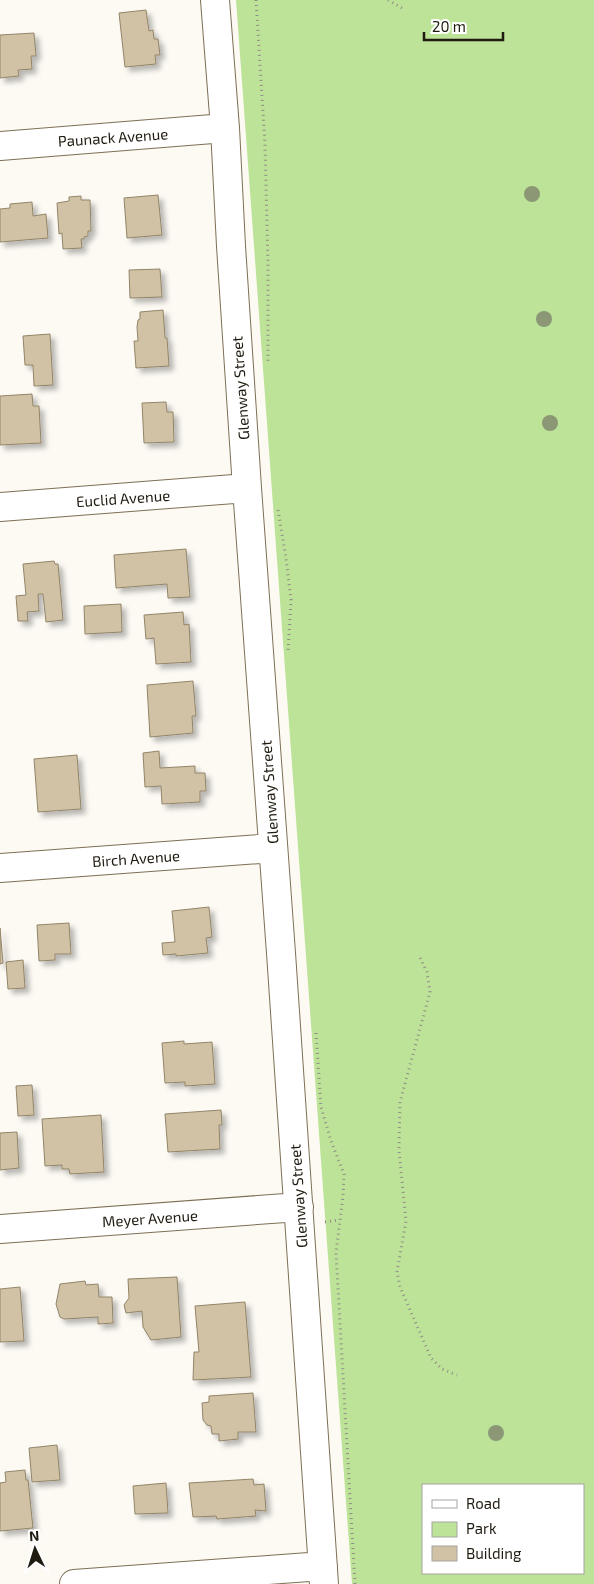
<svg xmlns="http://www.w3.org/2000/svg" width="594" height="1584" viewBox="0 0 594 1584" font-family="'Exo 2',sans-serif">
	<defs>
		<filter id="shadow"><feDropShadow dx="4.5" dy="4.5" stdDeviation="2.5" flood-color="#0004"/></filter>
	</defs>
	<rect width="100%" height="100%" fill="#fdfaf4"/>
	<path fill="#bce397" fill-rule="evenodd" d="M236 0H594V1584H352ZM423 1485H583V1573H423Z"/>
	<path fill="#d1c2a5" stroke="#928469" filter="url(#shadow)" d="M146 10 149 31 153 30 154 39H158L160 55H155L156 64 125 67 119 13Z
		M34 33 36 56H31L32 69 18 70 19 76 0 78V35Z
		M158 195 162 235 127 238 124 198Z
		M81 196V200H90L91 231H88V236L84 237V239H81L82 248 63 249 62 233 59 234 57 203 69 201V197Z
		M32 202 33 216 46 214 48 238 0 242V209L10 208V204Z
		M160 269 162 297 130 298 129 270Z
		M163 310 165 338H167L169 366 136 368 134 341H138L137 327 138 320 140 319V312Z
		M50 334 53 385 34 386 33 365H25L23 336Z
		M32 394 33 406H39L41 443 0 445V396Z
		M166 402 167 412H173L174 442 144 443 142 403Z
		M186 549 190 597 168 598 167 584 116 588 114 555Z
		M54 561 55 564H58L63 620 46 622 43 594H38L39 611 27 612 28 621H18L16 596 26 595 23 564Z
		M121 604 122 632 85 634 84 606Z
		M183 612 184 625 189 624 191 662 156 664 154 638 146 639 144 615Z
		M193 681 196 716H192L193 733 150 737 147 685Z
		M159 751 160 768 195 766V773H205L206 791H200V802L162 804 161 786 145 787 143 753Z
		M77 755 81 809 38 812 34 759Z
		M209 907 212 937 206 938 208 953 176 956V954L163 955 162 943 175 942 172 911Z
		M69 923 71 954H55V960L39 961 37 925Z
		M0 928 3 963 0 964Z
		M23 960 25 988 8 989 6 962Z
		M184 1041V1044L212 1042 215 1084 185 1086V1082L165 1083 162 1043Z
		M32 1085 34 1115 18 1116 16 1086Z
		M221 1110 222 1125H219L220 1149 168 1152 165 1114Z
		M101 1115 104 1172 70 1174 69 1169H62V1165L45 1166 42 1119Z
		M17 1132 19 1168 0 1170V1133Z
		M177 1277 181 1337 151 1340 143 1327 142 1311 126 1313 124 1305 129 1298 128 1279Z
		M85 1281 86 1285 98 1284 99 1297H112L113 1323 98 1324V1317L64 1319 60 1317 56 1304 60 1284Z
		M20 1287 24 1341 0 1342V1289Z
		M245 1302 251 1377 193 1380 194 1352H199L195 1306Z
		M253 1393 256 1432H238V1439L219 1441V1434H212L211 1426 207 1425 203 1420 202 1403 209 1402V1396Z
		M57 1445 60 1480 32 1482 29 1448Z
		M25 1470 26 1480H28L33 1528 0 1531V1483L6 1482 5 1472Z
		M253 1479 254 1485 264 1484 266 1511 255 1510 256 1516 217 1519 216 1516 193 1517 189 1483Z
		M166 1483 168 1513 135 1514 133 1486Z"/>
	<g fill="none" stroke-linecap="round" stroke-linejoin="round">
		<defs>
			<path id="minor" d="M215 0 225 128 231 246 247 488 281 953 324 1584
				M0 146 225 128
				M0 507 247 488
				M0 868 273 848
				M0 1229 299 1207
				M74 1584 323 1566"/>
		</defs>
		<use href="#minor" stroke="#7d6f55" stroke-width="30"/>
		<path stroke="#918d85" stroke-width="3" stroke-dasharray="1 4" stroke-linecap="butt" d="M256 0 265 144 268 266V362
			M388 0 402 8
			M278 510 286 558 291 600 288 652
			M420 958 427 972 430 992 400 1102 399 1151 406 1221 397 1272 400 1287 431 1358 442 1369 457 1375
			M316 1033 321 1107 331 1141 344 1174 343 1196 336 1253 355 1584
			M325 1222 339 1220"/>
		<use href="#minor" stroke="#fff" stroke-width="28"/>
	</g>
	<g fill="#8c9875">
		<circle cx="532" cy="194" r="8"/>
		<circle cx="544" cy="319" r="8"/>
		<circle cx="550" cy="423" r="8"/>
		<circle cx="496" cy="1433" r="8"/>
	</g>
	<g text-anchor="middle" dominant-baseline="central" stroke-width="5" stroke-linejoin="round" paint-order="stroke">
		<g font-size="15" fill="#201b10" stroke="#fff">
			<text transform="translate(113 137) rotate(-4)">Paunack Avenue</text>
			<text transform="translate(240 388) rotate(-94)">Glenway Street</text>
			<text transform="translate(123 498) rotate(-4)">Euclid Avenue</text>
			<text transform="translate(269 792) rotate(-94)">Glenway Street</text>
			<text transform="translate(136 858) rotate(-4)">Birch Avenue</text>
			<text transform="translate(298 1196) rotate(-94)">Glenway Street</text>
			<text transform="translate(150 1218) rotate(-4)">Meyer Avenue</text>
		</g>
	</g>
	<rect x="422" y="1484" width="162" height="90" fill="#ffffff" stroke="#a6a49f"/>
	<rect x="432" y="1500" width="25" height="8" fill="#ffffff" stroke="#a6a49f"/>
	<text x="466" y="1509" font-size="15" fill="#201b10">Road</text>
	<rect x="432" y="1522" width="25" height="15" fill="#bce397" stroke="#a6a49f"/>
	<text x="466" y="1534" font-size="15" fill="#201b10">Park</text>
	<rect x="432" y="1546" width="25" height="15" fill="#d1c2a5" stroke="#a6a49f"/>
	<text x="466" y="1559" font-size="15" fill="#201b10">Building</text>
	<g transform="translate(35 1549) rotate(356)" stroke="#ffffff" stroke-width="4" paint-order="stroke">
	<path d="M0-4L9 19L0 12L-9 19Z" fill="#201b10"/>
	<text y="-8" font-size="14" font-weight="bold" text-anchor="middle" fill="#201b10">N</text>
	</g>
	<path d="M424 32v8h79v-8" fill="none" stroke="#201b10" stroke-width="2.5"/>
	<text x="432" y="32" font-size="15" fill="#201b10" stroke="#ffffff" stroke-width="4" paint-order="stroke">20 m</text>
</svg>
